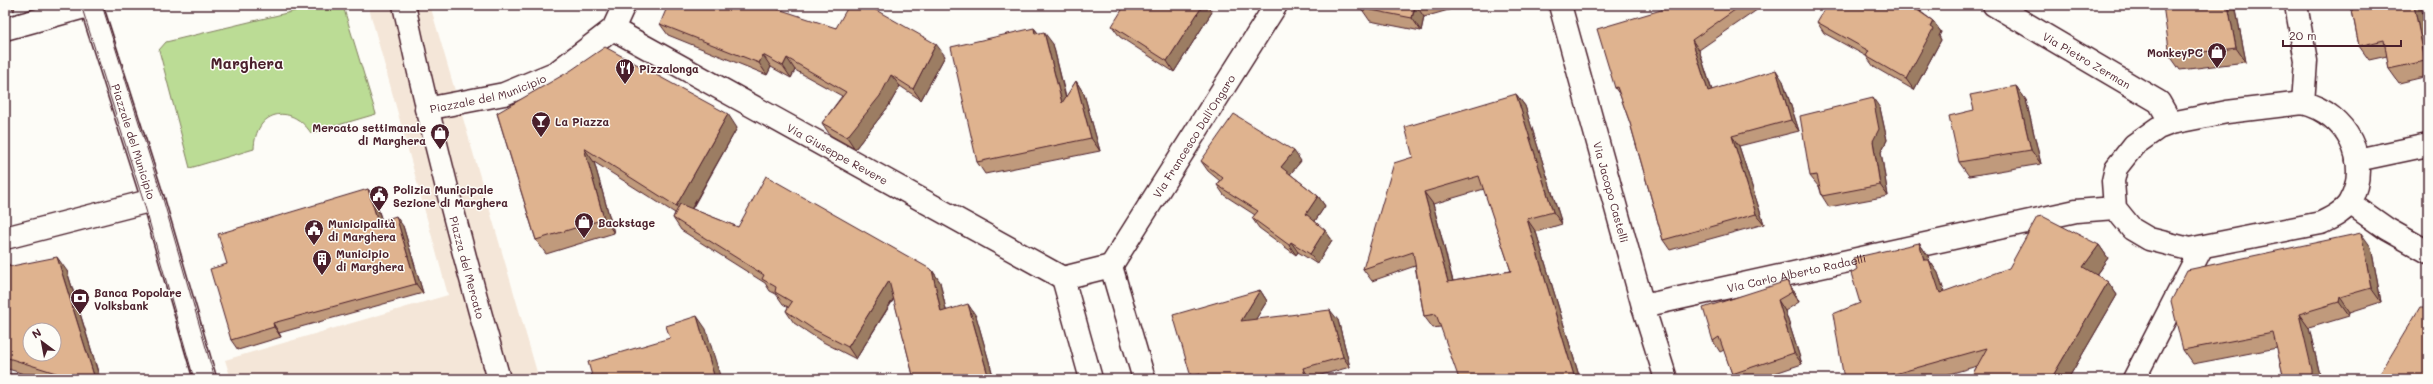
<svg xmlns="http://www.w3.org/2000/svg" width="2433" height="384" viewBox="0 0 2433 384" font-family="Mali,sans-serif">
	<rect width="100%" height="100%" fill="#fdfcf7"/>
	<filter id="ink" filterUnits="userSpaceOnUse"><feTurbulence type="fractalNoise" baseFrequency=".025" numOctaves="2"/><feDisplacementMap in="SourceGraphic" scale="8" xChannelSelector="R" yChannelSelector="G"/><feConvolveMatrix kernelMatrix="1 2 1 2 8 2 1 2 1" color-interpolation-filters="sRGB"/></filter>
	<g filter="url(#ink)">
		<path fill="#f4e6d8" d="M368 5H430L539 379H231L225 360 448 295Z"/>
		<path fill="#bbdc95" stroke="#827e60" d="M320 5 343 6 376 114 311 133C290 102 255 111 254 149L190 168 159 50 166 42Z"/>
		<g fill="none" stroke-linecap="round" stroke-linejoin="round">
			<defs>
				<g id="minor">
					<path id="s1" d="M1560 5 1643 306 1666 379"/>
					<path id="s2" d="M1994 5 2159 102 2171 123"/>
					<path d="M2296 5 2306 61 2303 103"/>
					<path d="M5 29 92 5"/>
					<path id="s3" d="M613 29 1063 278"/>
					<path d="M2303 103C2346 113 2372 161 2350 201 2345 212 2331 218 2321 223L2189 249 2149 239 2132 229 2115 208 2113 181 2116 168 2134 145 2158 128 2171 123 2227 112Z"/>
					<path id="s4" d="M426 109 504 94 557 72 613 29 624 5"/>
					<path d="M2357 160 2428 145"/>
					<path d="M2350 203 2387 229 2428 252"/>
					<path d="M5 238 153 200"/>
					<path id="s5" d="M1111 266 1276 5"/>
					<path d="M1111 266 1144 379"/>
					<path id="s6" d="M1643 306 2076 211 2115 208"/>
					<path d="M1091 379 1063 278 1111 266"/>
					<path d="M2134 379 2202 247"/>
				</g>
				<g id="tertiary">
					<path id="s7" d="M91 5 153 200 205 379"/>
					<path id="s8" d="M404 5C431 131 463 255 499 379"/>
				</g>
			</defs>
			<use href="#minor" stroke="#4a1f2b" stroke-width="25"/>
			<use href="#tertiary" stroke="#4a1f2b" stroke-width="25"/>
			<use href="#minor" stroke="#fdfcf7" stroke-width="22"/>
			<use href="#tertiary" stroke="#fdfcf7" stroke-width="22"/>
			<path stroke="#4a1f2b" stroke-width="1" d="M81 5 144 203 194 379
				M102 5 163 199 215 379"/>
		</g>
		<path fill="#c09a7b" stroke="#4a1f2b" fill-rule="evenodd" d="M1362 5H1466L1424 17 1421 31 1370 21 1361 8Z
			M1678 5H1764L1699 50 1712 90 1783 81 1799 131 1739 146 1764 224 1670 250 1663 240 1630 123 1620 95 1615 88Z
			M2235 5 2246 62 2180 70 2170 56Z
			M2351 5 2428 40V76L2399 83 2389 69 2387 56 2369 60 2359 46Z
			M1922 9 1921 12 1933 21 1941 32 1939 36 1941 40 1914 90 1874 67 1866 56 1824 33 1817 22Z
			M1212 12 1174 72 1120 37 1112 26Z
			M660 24 836 28 945 56 921 100 900 86 888 107 855 149 830 135 822 123 842 96 795 70 791 78 771 67 767 75 668 35Z
			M1034 28 1038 33 1053 44 1066 97 1076 81 1084 94 1100 151 985 174 977 162Z
			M2016 86 2026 100 2041 164 1969 176 1959 162Z
			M1516 94 1525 106 1562 224 1536 232 1580 379 1440 327 1433 328 1424 316 1415 266 1372 281 1363 269 1413 157ZM1484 189 1511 271 1453 281 1433 204Z
			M1880 108 1887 140 1881 152 1888 196 1829 207 1822 196 1819 186H1818L1810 176Z
			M497 113 737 128 692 209 738 227 932 270 940 282 946 310 976 316 994 379H914L894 299 856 359 821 341 794 323 786 311 788 307 783 304 776 294 770 291 765 283 681 230 673 218 675 213 594 162 614 233 546 254 536 240Z
			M1201 161H1301L1290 174 1318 196 1325 206 1315 221 1332 240 1317 264 1298 252 1296 255 1259 228 1252 218 1255 215 1224 195 1217 185 1220 181 1208 171Z
			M368 189 375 199 382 221 403 226 423 293 279 333 281 337 238 350 231 340 227 264Z
			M1919 243 1928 256 1929 260 1938 273 1944 292 2099 245 2108 258 2096 275 2108 282 2117 295 2068 379H1970L1977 366 1932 379H1844L1860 303Z
			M2371 247 2381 302 2350 312 2349 316 2309 328 2321 379H2284L2277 348 2193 364 2183 350Z
			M5 260 10 266 67 271 100 378 24 374 5 368Z
			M1787 281 1794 292 1799 302 1785 311 1802 364 1758 379H1736L1732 374 1724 350 1720 352 1713 341Z
			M1260 290 1267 301 1255 320H1338L1350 367 1310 378V379H1193L1191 377Z"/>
		<path fill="#9c7d64" stroke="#4a1f2b" d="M10 5H15L14 11Z
			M1203 5H1207L1212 12 1174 72 1167 61Z
			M1416 5 1424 17 1421 31 1412 18Z
			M1910 5H1919L1922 9 1918 16Z
			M2228 5H2235L2246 62 2236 48Z
			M2414 5H2421L2428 40V65L2425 61Z
			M1933 21 1941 32 1939 36 1941 40 1914 90 1906 79Z
			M1034 28 1043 40 1035 34Z
			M1044 32 1053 44 1070 116 1062 103Z
			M1692 40 1699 50 1715 101 1708 91Z
			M936 44 945 56 921 100 913 89Z
			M763 55 771 67 767 75 759 63Z
			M787 58 795 70 791 78 783 66Z
			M1776 70 1783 81 1799 131 1791 120Z
			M891 75 900 86 888 107 855 149 847 137Z
			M1076 81 1084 94 1100 151 1091 138Z
			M2016 86 2026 100 2041 164 2031 150Z
			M1516 94 1525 106 1562 224 1553 212Z
			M1873 98 1880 108 1887 140 1881 152 1888 196 1880 185 1873 141Z
			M728 114 737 128 685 220 676 206Z
			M1732 136 1739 146 1764 224 1756 214Z
			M584 148 594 162 614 233 604 219Z
			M1294 151 1301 161 1288 177 1281 167Z
			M368 189 375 199 385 232 378 222Z
			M1424 192 1433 204 1456 294 1448 282Z
			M1318 196 1325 206 1313 224 1306 214Z
			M396 216 403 226 423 293 416 284Z
			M1527 219 1536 232 1580 379H1575Z
			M1325 230 1332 240 1317 264 1310 254Z
			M2361 233 2371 247 2381 302 2371 288Z
			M1291 242 1298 252 1296 255 1289 245Z
			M1919 243 1928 256 1929 260 1938 273 1949 306 1940 293 1924 260Z
			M2099 245 2108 258 2092 280 2083 267Z
			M57 257 67 271 100 379H95Z
			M6 260 15 273 7 267Z
			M932 270 940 282 949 324 941 312Z
			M889 281 897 293 856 359 848 347Z
			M1787 281 1794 292 1799 302 1792 292Z
			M2108 282 2117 295 2068 379H2051Z
			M1260 290 1267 301 1248 332 1241 321Z
			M2340 297 2350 312 2349 316 2339 302Z
			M1778 300 1785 311 1802 364 1794 353Z
			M968 304 976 316 994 379H989Z
			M1330 310 1338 320 1350 367 1343 357Z
			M2299 314 2309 328 2321 379H2312Z
			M697 316 706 329 721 379H715Z
			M273 323 279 333 281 337 274 327Z
			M1303 368 1310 378V379H1306Z"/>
		<path fill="#dfb38f" stroke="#4a1f2b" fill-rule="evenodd" d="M668 5H766L836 28 849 5H867L936 44 913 89 891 75 880 96 847 137 822 123 846 92 787 58 783 66 763 55 759 63 660 24Z
			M1125 5H1203L1167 61 1112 26Z
			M1362 5H1415L1412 18 1361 8Z
			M1678 5H1742L1692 40 1708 91 1776 70 1791 120 1732 136 1756 214 1663 240 1630 123 1617 87 1615 88 1597 29Z
			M1827 5H1911H1910L1933 21 1930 27 1933 29 1906 79 1866 56 1869 51 1817 22Z
			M2163 5H2228L2236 48 2170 56Z
			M2351 5H2414L2425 61 2389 69 2384 40 2359 46Z
			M1034 28 1035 34 1044 32 1062 103 1076 81 1091 138 977 162 951 47Z
			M605 47 728 114 676 206 584 148 604 219 536 240 497 113 570 71Z
			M2016 86 2031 150 1959 162 1949 116 1974 110 1970 95Z
			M1516 94 1553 212 1527 219 1575 379H1459L1436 314 1424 316 1413 252 1363 269 1394 163 1413 157 1405 127ZM1479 176 1511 271 1448 282 1424 192Z
			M1873 98 1879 129 1873 141 1880 185 1822 196 1817 175 1810 176 1800 116Z
			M1234 114 1294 151 1281 167 1318 196 1306 214 1325 230 1310 254 1291 242 1289 245 1252 218 1258 211 1217 185 1223 178 1201 161Z
			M766 176 932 270 941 312 968 304 989 379H914L889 281 848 347 813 329 786 311 792 302 775 292 776 287 762 279 764 275 673 218 680 204 738 227Z
			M368 189 378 222 396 216 416 284 273 323 274 327 231 340 210 269 227 264 218 234Z
			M2042 216 2099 245 2083 267 2108 282 2051 379H1970L1987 348 1884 377 1885 379H1844L1833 314 1860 303 1851 273 1857 269 1853 258 1919 243 1924 260H1929L1940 293 2009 268 2037 217Z
			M2361 233 2371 288 2340 297 2339 302 2299 314 2312 370V379H2284L2273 333 2183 350 2171 301 2187 270Z
			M57 257 95 379H5V374H59L5 357V260L7 267ZM30 330H54V354H30Z
			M1787 281 1792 292 1778 300 1794 353 1732 374 1719 337 1713 341 1703 308Z
			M1260 290 1241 321 1330 310 1343 357 1303 368 1306 379H1201L1200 374 1191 377 1173 315Z
			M2420 307H2428V379H2382L2378 377Z
			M697 316 715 379H593L588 362 670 338 666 326Z
			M2150 374 2159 379H2147Z"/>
	</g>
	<defs>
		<symbol id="shop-pin" viewBox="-11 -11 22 30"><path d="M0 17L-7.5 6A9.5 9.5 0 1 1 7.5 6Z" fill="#4a1f2b" stroke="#fdfcf7"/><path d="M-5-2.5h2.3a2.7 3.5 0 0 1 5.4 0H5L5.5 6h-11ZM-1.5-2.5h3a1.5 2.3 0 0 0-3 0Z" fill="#fff"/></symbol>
		<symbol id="restaurant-pin" viewBox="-11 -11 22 30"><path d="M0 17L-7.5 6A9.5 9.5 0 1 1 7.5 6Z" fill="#4a1f2b" stroke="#fdfcf7"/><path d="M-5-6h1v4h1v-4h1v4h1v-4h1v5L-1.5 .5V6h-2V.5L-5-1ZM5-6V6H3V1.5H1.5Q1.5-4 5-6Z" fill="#fff"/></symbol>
		<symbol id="bar-pin" viewBox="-11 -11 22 30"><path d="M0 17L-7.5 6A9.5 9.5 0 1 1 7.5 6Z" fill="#4a1f2b" stroke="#fdfcf7"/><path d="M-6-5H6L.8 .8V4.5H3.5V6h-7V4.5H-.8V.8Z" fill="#fff"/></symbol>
		<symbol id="civic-pin" viewBox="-11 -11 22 30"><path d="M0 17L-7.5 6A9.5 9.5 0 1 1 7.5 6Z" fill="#4a1f2b" stroke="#fdfcf7"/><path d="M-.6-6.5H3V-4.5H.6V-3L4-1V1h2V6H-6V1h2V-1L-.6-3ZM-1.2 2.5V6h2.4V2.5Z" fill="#fff"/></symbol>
		<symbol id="building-pin" viewBox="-11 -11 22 30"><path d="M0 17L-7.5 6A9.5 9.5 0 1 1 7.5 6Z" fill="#4a1f2b" stroke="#fdfcf7"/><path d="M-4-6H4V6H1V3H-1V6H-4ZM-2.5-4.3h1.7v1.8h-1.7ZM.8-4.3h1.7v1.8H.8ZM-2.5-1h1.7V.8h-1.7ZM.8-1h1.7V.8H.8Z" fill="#fff"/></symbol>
		<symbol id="bank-pin" viewBox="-11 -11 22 30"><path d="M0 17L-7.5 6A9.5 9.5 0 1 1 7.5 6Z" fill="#4a1f2b" stroke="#fdfcf7"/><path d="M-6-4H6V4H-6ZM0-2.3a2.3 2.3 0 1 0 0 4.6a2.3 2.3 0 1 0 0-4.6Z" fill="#fff"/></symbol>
	</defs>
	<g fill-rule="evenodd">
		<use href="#shop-pin" x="2206" y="41" width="22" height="30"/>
		<use href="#restaurant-pin" x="614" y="57" width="22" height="30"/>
		<use href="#bar-pin" x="530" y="110" width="22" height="30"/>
		<use href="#shop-pin" x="429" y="122" width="22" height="30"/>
		<use href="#civic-pin" x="368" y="184" width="22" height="30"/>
		<use href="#shop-pin" x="573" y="211" width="22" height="30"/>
		<use href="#civic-pin" x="303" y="218" width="22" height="30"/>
		<use href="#building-pin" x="311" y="248" width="22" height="30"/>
		<use href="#bank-pin" x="69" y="287" width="22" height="30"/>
	</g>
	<g text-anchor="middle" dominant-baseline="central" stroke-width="3" stroke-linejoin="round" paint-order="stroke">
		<g font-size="11" font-weight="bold" fill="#4a1f2b" stroke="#fdfcf7" text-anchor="start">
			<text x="2203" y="52" text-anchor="end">MonkeyPC</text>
			<text x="639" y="68">Pizzalonga</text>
			<text x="555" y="121">La Piazza</text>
			<text x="426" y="127" text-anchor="end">Mercato settimanale<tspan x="426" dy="13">di Marghera</tspan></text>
			<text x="393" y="189">Polizia Municipale<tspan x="393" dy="13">Sezione di Marghera</tspan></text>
			<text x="598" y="222">Backstage</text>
			<text x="328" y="223">Municipalità<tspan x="328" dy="13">di Marghera</tspan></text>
			<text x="336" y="253">Municipio<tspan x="336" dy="13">di Marghera</tspan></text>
			<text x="94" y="292">Banca Popolare<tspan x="94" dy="13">Volksbank</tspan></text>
		</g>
		<g font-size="11" fill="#4a1f2b" stroke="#fdfcf7">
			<text stroke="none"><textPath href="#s2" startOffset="108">Via Pietro Zerman</textPath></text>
			<text stroke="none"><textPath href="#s4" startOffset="64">Piazzale del Municipio</textPath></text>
			<text stroke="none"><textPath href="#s5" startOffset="154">Via Francesco Dall'Ongaro</textPath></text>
			<text stroke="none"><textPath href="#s7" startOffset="143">Piazzale del Municipio</textPath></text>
			<text stroke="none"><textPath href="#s3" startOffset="257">Via Giuseppe Revere</textPath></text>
			<text stroke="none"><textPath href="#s1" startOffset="194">Via Jacopo Castelli</textPath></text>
			<text stroke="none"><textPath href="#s8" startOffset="270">Piazza del Mercato</textPath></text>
			<text stroke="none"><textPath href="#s6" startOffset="157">Via Carlo Alberto Radaelli</textPath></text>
		</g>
		<g font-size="15" font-weight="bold" fill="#4a1f2b" stroke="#fdfcf7">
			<text x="247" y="63">Marghera</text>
		</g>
	</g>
	<rect width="2433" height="384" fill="none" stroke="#fdfcf7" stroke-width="20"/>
	<rect x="10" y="10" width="2413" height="364" fill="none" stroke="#4a1f2b" stroke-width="1.5" filter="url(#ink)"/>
	<g transform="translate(42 342) rotate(328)"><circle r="19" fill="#fdfcf7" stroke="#b5a4a5"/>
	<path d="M0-3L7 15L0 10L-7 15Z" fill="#4a1f2b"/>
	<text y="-6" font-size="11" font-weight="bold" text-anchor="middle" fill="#4a1f2b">N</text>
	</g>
	<path d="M2283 40v6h118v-6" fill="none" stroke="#4a1f2b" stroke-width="2"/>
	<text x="2289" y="40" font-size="12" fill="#4a1f2b" stroke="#fdfcf7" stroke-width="3" paint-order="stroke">20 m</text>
</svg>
